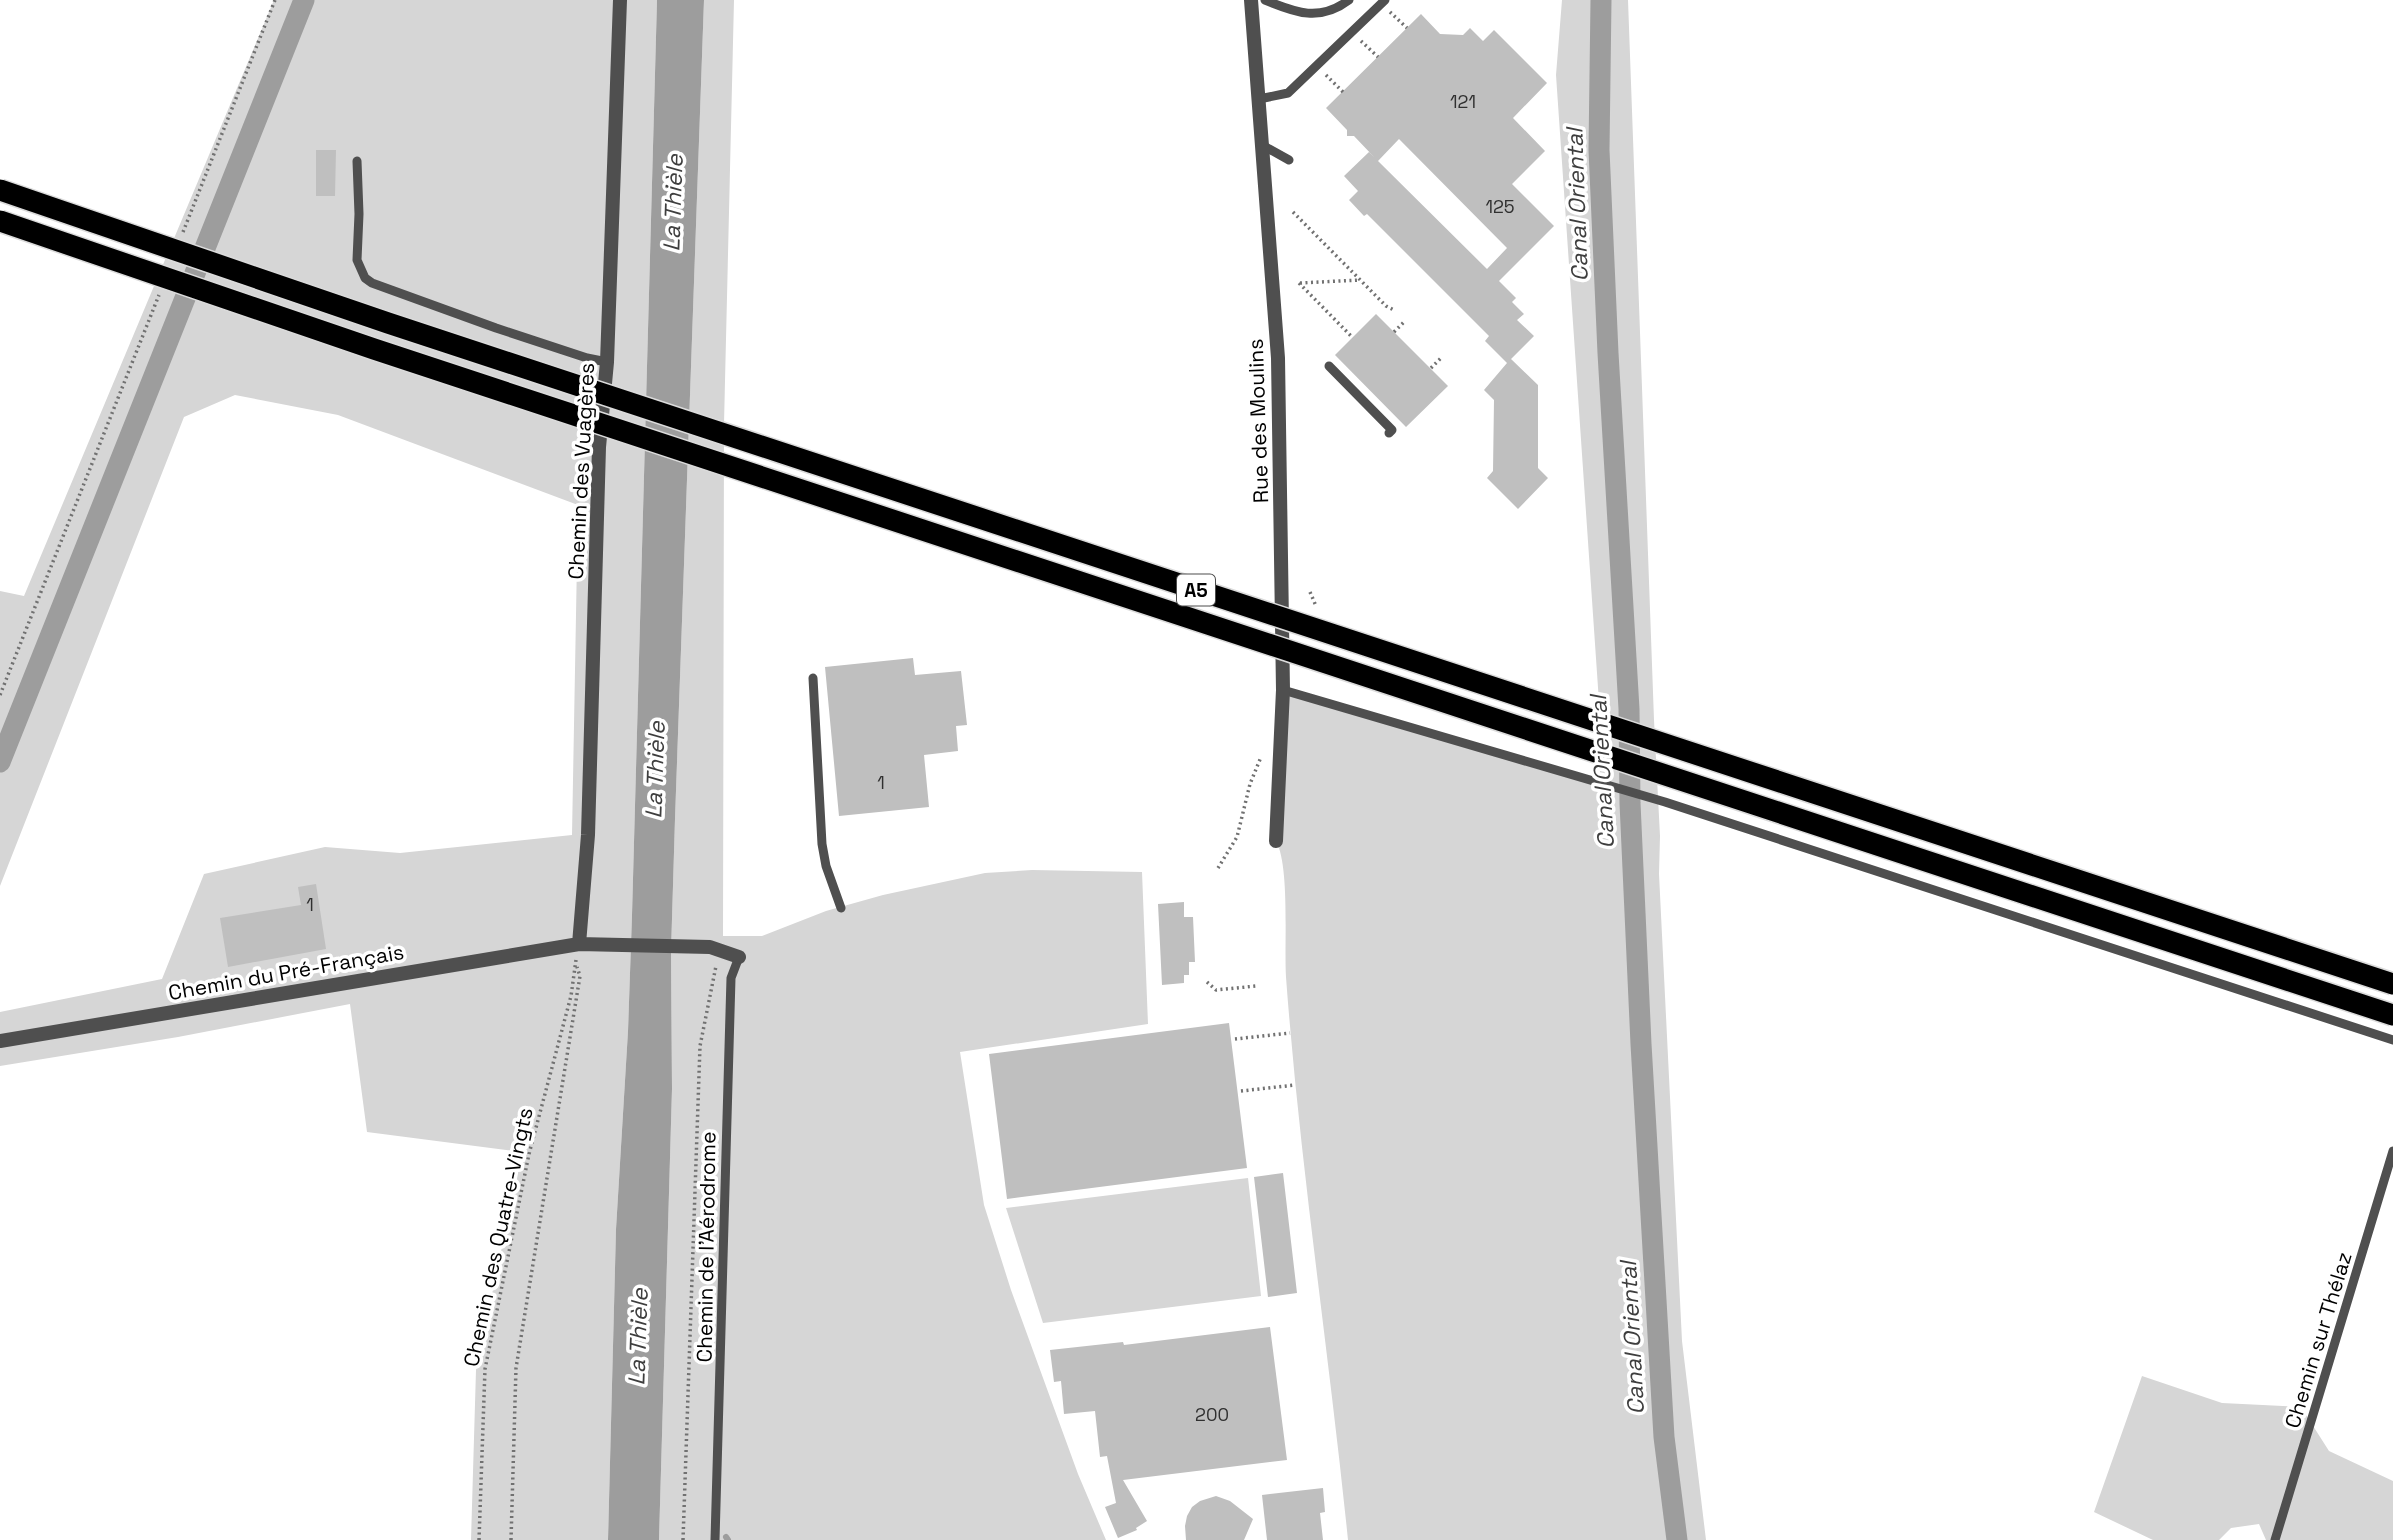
<svg xmlns="http://www.w3.org/2000/svg" width="2393" height="1540" viewBox="0 0 2393 1540" font-family="'Space Grotesk',sans-serif">
	<rect width="100%" height="100%" fill="#fff"/>
	<path fill="#d6d6d6" d="M274 0H657L632 915 628 1031 616 1229 608 1540H471L476 1370 522 1152 367 1132 350 1004 178 1037 0 1066V1012L162 979 204 874 325 847 400 853 572 835 578 505 338 415 235 395 184 417 0 886V591L24 596Z
		M704 0H734L724 424 723 936H762L826 911 883 895 985 873 1032 870 1142 872 1148 1024 960 1052 984 1205 1011 1290 1078 1474 1106 1540H659L672 1089 671 952 675 819Z
		M1562 0H1628L1654 720 1660 836 1659 874 1682 1341 1706 1540H1348C1329 1352 1300 1166 1286 977 1284 945 1290 866 1276 841L1283 690 1600 782 1599 702 1556 75Z
		M1248 1178 1261 1296 1043 1323 1006 1208Z
		M2142 1376 2222 1403 2301 1407 2329 1451 2393 1481V1540H2266L2259 1524 2231 1528 2219 1540H2153L2094 1512Z"/>
	<path fill="#9d9d9d" d="M657 0H704L675 819 671 952 672 1089 659 1540H608L616 1229 628 1031 632 915Z"/>
	<g fill="none" stroke-linecap="round" stroke-linejoin="round">
		<path stroke="#9d9d9d" stroke-width="6" d="M726 1537 728 1540"/>
		<path stroke="#9d9d9d" stroke-width="21" d="M1601 0 1599 150 1608 353 1629 709 1630 803 1641 1044 1664 1437 1677 1540
			M0 762 304 0"/>
	</g>
	<path fill="#bfbfbf" fill-rule="evenodd" d="M1421 14 1440 34 1463 35 1470 28 1483 41 1494 30 1547 83 1513 118 1545 151 1512 184 1554 226 1499 281 1516 298 1512 302 1524 314 1517 320 1534 336 1511 359 1538 385V468L1548 478 1518 509 1487 478 1493 471 1494 400 1484 390 1507 363 1485 341 1489 336 1367 214 1364 216 1349 200 1358 191 1344 176 1369 152 1374 157 1354 136H1347V130L1326 108ZM1399 139 1507 248 1487 269 1378 161Z
		M316 150H336L335 196H316Z
		M1376 314 1448 386 1406 427 1335 355Z
		M913 658 915 675 961 671 967 725 956 726 958 751 924 755 929 807 839 816 825 667Z
		M316 884 326 949 228 967 220 918 301 905 298 887Z
		M1184 902V917H1193L1195 962H1189V975H1184V983L1162 985 1158 904Z
		M1229 1023 1247 1168 1007 1199 989 1054Z
		M1283 1173 1297 1293 1268 1297 1254 1177Z
		M1270 1327 1287 1460 1123 1480 1147 1521 1136 1528 1137 1530 1118 1538 1105 1507 1116 1503 1107 1456 1100 1457 1095 1411 1064 1414 1061 1381 1054 1382 1050 1350 1123 1342 1124 1345Z
		M1323 1488 1325 1512 1320 1513 1323 1540H1267L1262 1495Z
		M1216 1496 1230 1501 1253 1519 1244 1540H1186L1185 1526 1187 1516 1192 1507 1200 1501Z"/>
	<g fill="none" stroke-linecap="round" stroke-linejoin="round">
		<path stroke="#717171" stroke-width="3.5" stroke-dasharray="2 3.5" stroke-linecap="butt" d="M1390 12 1407 28
			M1361 41 1378 57
			M1326 75 1343 92
			M1293 212 1386 306 1394 310
			M183 232 275 0
			M1299 283 1353 338
			M1300 283 1360 280
			M1394 332 1405 321
			M1431 368 1441 358
			M1310 592 1316 606
			M0 695 159 295
			M1218 868 1237 837 1250 784 1261 757
			M1207 982 1216 990 1256 986
			M1235 1039 1290 1033
			M1241 1091 1295 1085
			M479 1540 485 1369 529 1154 571 996 576 960
			M511 1540 516 1368 580 976 577 967
			M683 1540 700 1046 716 966"/>
		<path stroke="#4f4f4f" stroke-width="9" d="M1265 0C1296 13 1320 22 1349 0
			M1259 99 1288 93 1385 0
			M1262 145 1289 160
			M357 161 359 214 357 260 365 278 372 283 496 328 587 358 607 362
			M1329 366 1392 430 1389 433
			M813 678 822 844 826 866 841 908
			M1283 690 1665 802 2393 1040
			M715 1540 731 978 739 957
			M2275 1540 2393 1151"/>
		<path stroke="#4f4f4f" stroke-width="14" d="M1251 0 1278 358 1283 690 1276 841
			M579 944 588 835 599 447 607 362 620 0
			M0 1041 579 944 710 947 739 957"/>
		<defs>
			<path id="motorway-bridge" d="M0 190 388 323 2393 984
				M0 221 374 349 2393 1015"/>
		</defs>
		<use href="#motorway-bridge" stroke="#dbdbdb" stroke-width="24" stroke-linecap="butt"/>
		<use href="#motorway-bridge" stroke="#000" stroke-width="21"/>
	</g>
	<g text-anchor="middle" dominant-baseline="central" stroke-width="7" stroke-linejoin="round" paint-order="stroke">
		<g font-size="18" fill="#303030">
			<text x="1463" y="101">121</text>
			<text x="1500" y="206">125</text>
			<text x="881" y="782">1</text>
			<text x="310" y="904">1</text>
			<text x="1212" y="1414">200</text>
		</g>
		<rect fill="#fff" stroke="#4c4c4c" stroke-width="2" x="1177" y="574.5" width="38" height="31" rx="5"/>
		<g font-size="19" font-weight="bold" fill="#000">
			<text x="1196" y="590">A5</text>
		</g>
		<g font-size="21" fill="#000" stroke="#fff">
			<text transform="translate(1258 421) rotate(-92)">Rue des Moulins</text>
			<text transform="translate(581 471) rotate(-87)">Chemin des Vuagères</text>
			<text transform="translate(286 972) rotate(-10)">Chemin du Pré-Français</text>
			<text transform="translate(498 1237) rotate(-78)">Chemin des Quatre-Vingts</text>
			<text transform="translate(706 1247) rotate(-89)">Chemin de l'Aérodrome</text>
			<text transform="translate(2318 1340) rotate(-73)">Chemin sur Thélaz</text>
		</g>
		<g font-size="23" font-style="italic" fill="#3e3e3e" stroke="#fff">
			<text transform="translate(673 203) rotate(-88)">La Thièle</text>
			<text transform="translate(1577 205) rotate(-92)">Canal Oriental</text>
			<text transform="translate(655 770) rotate(-88)">La Thièle</text>
			<text transform="translate(1602 772) rotate(-93)">Canal Oriental</text>
			<text transform="translate(638 1337) rotate(-88)">La Thièle</text>
			<text transform="translate(1632 1338) rotate(-93)">Canal Oriental</text>
		</g>
	</g>
</svg>
